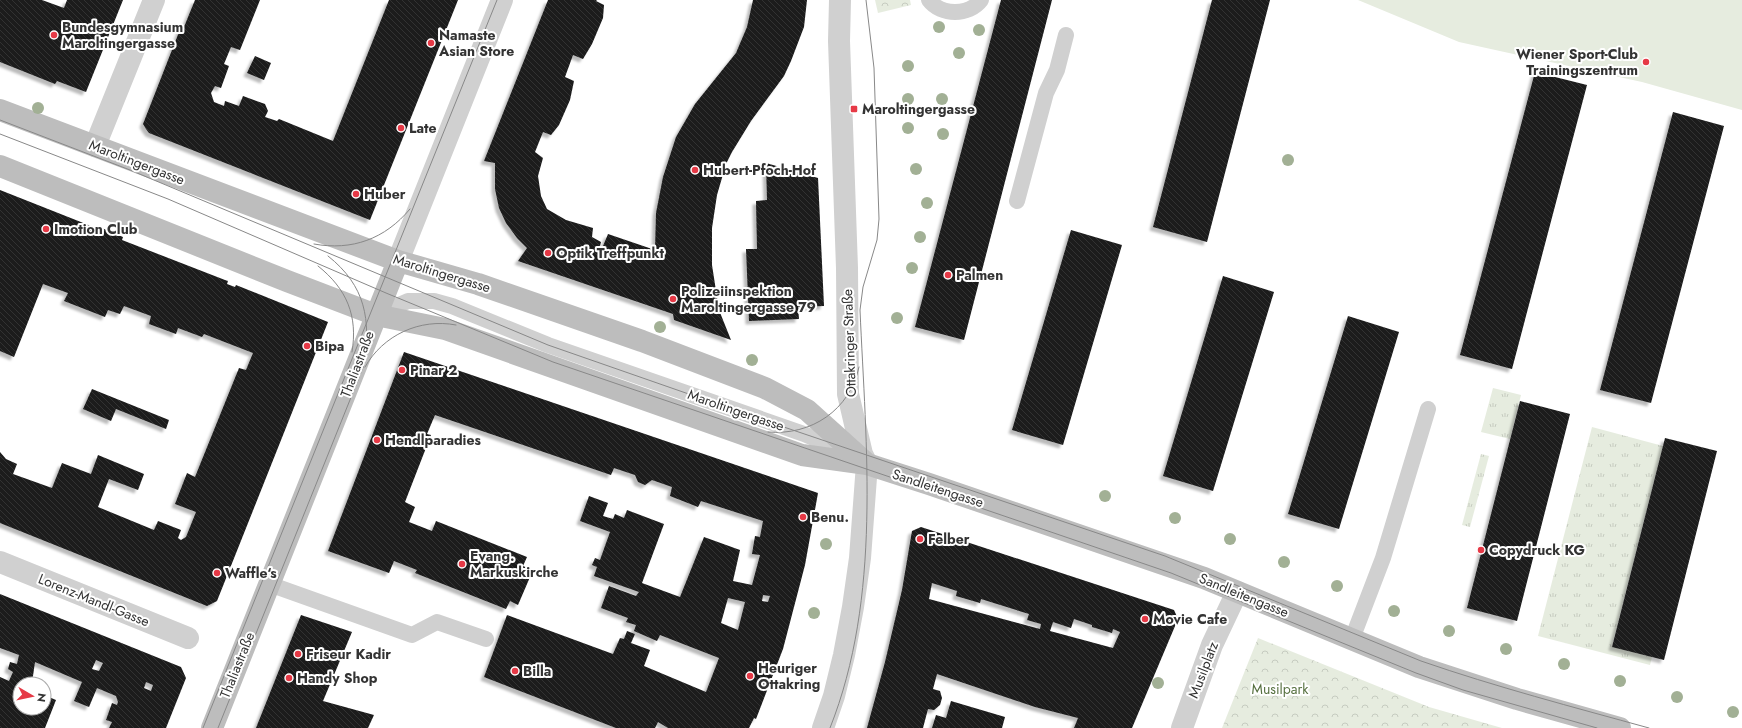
<svg xmlns="http://www.w3.org/2000/svg" width="1742" height="728" viewBox="0 0 1742 728" font-family="Jost,sans-serif">
	<defs>
		<pattern id="grass-tufts" width="24" height="20" patternUnits="userSpaceOnUse"><rect width="24" height="20" fill="#e6ecdf"/><path d="M3 7l-1-3M5 7V3M7 7l1-3M15 17l-1-3M17 17v-4M19 17l1-3" fill="none" stroke="#c6cbc0"/></pattern>
		<pattern id="park-crowns" width="20" height="18" patternUnits="userSpaceOnUse"><rect width="20" height="18" fill="#e6ecdf"/><path d="M2 6a3 3 0 1 1 6 0M12 15a3 3 0 1 1 6 0" fill="none" stroke="#c6cbc0"/></pattern>
		<pattern id="building-back-hatch" width="6" height="6" patternUnits="userSpaceOnUse"><rect width="6" height="6" fill="#1a1a1a"/><path d="M-1 5l2 2M0 0l6 6M5-1l2 2" fill="none" stroke="#333"/></pattern>
		<filter id="shadow"><feDropShadow dx="-3.5" dy="3.5" stdDeviation="1" flood-color="#0004"/></filter>
	</defs>
	<rect width="100%" height="100%" fill="#fff"/>
	<path fill="url(#grass-tufts)" d="M1493 388 1521 395 1510 439 1481 432Z
		M1592 427 1663 446 1612 646 1652 657 1650 665 1538 636Z
		M1481 454 1489 456 1470 527 1462 525Z"/>
	<path fill="url(#park-crowns)" d="M875 0H910L911 5 878 13Z
		M1258 638 1429 707 1502 728H1222Z"/>
	<path fill="#e6ecdf" d="M1358 0H1742V110L1642 82 1459 42Z"/>
	<path fill="url(#building-back-hatch)" fill-rule="evenodd" filter="url(#shadow)" d="M0 0H42L64 8 67 0H123L86 92 57 81 55 84 0 62Z
		M195 0H260L240 50 231 47 224 64 229 66 221 88 215 86 211 93 214 102 224 106 225 101 239 106 243 96 265 104 268 111 265 117 277 121 279 119 333 141 389 0H458L370 220 149 133 146 129 143 124 181 27H184Z
		M548 0H597L596 1 604 5 603 18 592 44 583 59 573 55 565 77 574 81 570 100 559 125 551 135 543 132 535 152 543 158 538 176 541 196 547 209 566 220 593 228 592 237 601 242 599 250 601 251 608 234 655 250 656 213 663 177 676 137 695 104 736 53 747 27 753 0H807L804 27 791 61 784 76 751 121 732 152 726 164 717 195 712 228V265L719 310 731 340 674 320 673 314 518 261 527 248 517 238 506 223 499 208 495 189V163L484 161Z
		M1001 0H1052L964 340 915 327Z
		M1212 0H1270L1207 242 1153 227Z
		M255 56 271 63 264 80 247 73Z
		M1535 72 1587 85 1512 369 1460 355Z
		M1673 112 1724 126 1651 403 1600 390Z
		M766 163 818 178 824 306 798 307 799 319 749 321 746 249H757L756 201 767 200Z
		M0 190 96 228 97 226 123 237 122 240 225 280 228 281 227 284 235 287 236 285 328 322 217 601 207 606 0 523V452L6 459 17 464 13 474 52 488 62 463 91 474 98 455 144 474 138 490 109 479 98 507 154 530 158 521 181 530 178 538 181 540 186 537 196 512 175 504 187 473 195 477 239 368 246 370 253 353 204 334 202 337 178 328 176 334 149 324 151 316 124 306 120 314 108 310 105 317 64 301 68 293 43 284 14 357 0 351Z
		M1071 230 1122 245 1063 445 1012 430Z
		M1223 276 1274 292 1213 491 1163 476Z
		M1348 316 1399 332 1339 529 1288 514Z
		M404 352 818 493 805 565 783 649 756 719 754 718 749 728H668L658 722 655 728H616L484 677 507 615 613 654 620 638 624 639 627 631 635 634 631 643 650 650 644 666 706 692 719 658 660 635 657 641 634 631 636 625 626 622 628 618 601 608 609 586 636 596 639 592 594 576 597 567 592 565 595 558 600 560 610 532 580 521 589 496 608 503 603 516 613 519 615 514 624 518 627 510 664 524 642 583 680 597 704 537 740 550 733 581 752 585 760 555 752 554 755 536 760 537 763 521 701 501 698 507 670 496 672 487 652 480 645 485 638 482 635 475 614 468 611 475 435 415 427 434 431 435 405 502 415 507 409 522 432 531 436 521 527 557 523 566 533 570 518 605 510 601 506 609 415 573 417 570 394 561 389 573 328 551ZM763 595 770 596 768 602 762 601ZM728 598 745 602 738 630 721 623Z
		M92 389 169 420 166 429 116 409 111 421 83 409Z
		M1520 401 1570 414 1517 621 1467 608Z
		M1665 438 1717 451 1664 660 1612 647Z
		M921 527 1174 610 1178 619 1132 728H1074L1078 718 1035 707 937 674 933 689 940 691 942 698 940 705 934 710 928 709 923 728H867L885 662 902 590 912 531ZM932 583 957 591 956 596 980 603 981 599 1029 614 1027 620 1041 624 1040 629 929 599ZM1074 619 1092 625V627L1112 633 1113 629 1120 632 1113 648 1050 631 1053 622 1071 628Z
		M0 594 181 667 186 678 166 728H109L112 722 106 720 112 703 117 705 118 702 116 696 97 688 89 707 74 701 82 682 35 662 33 676 30 683 20 684V708H44V695L56 700 45 728H0V677L9 681 13 672 8 669 10 662 17 664 19 655 0 648ZM96 660 103 663 99 671 92 669ZM146 682 153 685 151 691 144 688Z
		M301 615 352 632 323 701 374 715 368 728H256Z
		M951 701 1005 717 1002 728H932L936 715 946 718Z"/>
	<g fill="none" stroke-linecap="round" stroke-linejoin="round">
		<path stroke="#d0d0d0" stroke-width="16" d="M929 0C941 16 969 16 981 0
			M1017 201 1046 93 1057 70 1066 35
			M376 315 408 301H434L452 306 548 345 804 434 846 452
			M269 584 412 635 437 622 486 639
			M1352 639 1383 558 1428 409"/>
		<path stroke="#d0d0d0" stroke-width="22" d="M95 146 154 0
			M0 562 188 638
			M823 728 834 696 844 655 853 607 860 558 867 464 862 454 848 394 847 268 839 41 840 0
			M1182 728 1212 645 1237 592"/>
		<path stroke="#d0d0d0" stroke-width="22" d="M398 261 502 0"/>
		<path stroke="#bdbdbd" stroke-width="22" d="M0 110 398 261 478 284 642 341 765 388 807 410 867 464
			M0 166 287 281 376 315 445 329 802 455 867 464 929 484 1204 578 1419 667 1517 699 1620 728
			M212 728 398 261"/>
		<path stroke="#888" stroke-width="1" d="M0 120 130 170 548 345 772 423 1165 556 1421 661C1496 687 1573 707 1649 728
			M0 134 168 199 386 293 553 362 1171 573 1416 673 1463 690 1597 728
			M314 244C352 251 385 239 410 209
			M318 266C347 289 358 316 352 352
			M365 367C383 335 420 318 456 325
			M768 432C811 436 850 410 859 367
			M203 728 497 0
			M218 728 364 365C371 320 366 286 328 256
			M830 728C882 597 866 447 860 310L863 287 877 240 879 219 874 68 866 0"/>
	</g>
	<g fill="#a2b095">
		<circle cx="939" cy="27" r="6"/>
		<circle cx="979" cy="30" r="6"/>
		<circle cx="959" cy="53" r="6"/>
		<circle cx="908" cy="66" r="6"/>
		<circle cx="908" cy="99" r="6"/>
		<circle cx="942" cy="99" r="6"/>
		<circle cx="38" cy="108" r="6"/>
		<circle cx="908" cy="128" r="6"/>
		<circle cx="943" cy="134" r="6"/>
		<circle cx="1288" cy="160" r="6"/>
		<circle cx="916" cy="169" r="6"/>
		<circle cx="927" cy="203" r="6"/>
		<circle cx="920" cy="237" r="6"/>
		<circle cx="912" cy="268" r="6"/>
		<circle cx="897" cy="318" r="6"/>
		<circle cx="660" cy="327" r="6"/>
		<circle cx="752" cy="360" r="6"/>
		<circle cx="1105" cy="496" r="6"/>
		<circle cx="1175" cy="518" r="6"/>
		<circle cx="1230" cy="539" r="6"/>
		<circle cx="826" cy="544" r="6"/>
		<circle cx="1284" cy="562" r="6"/>
		<circle cx="1337" cy="586" r="6"/>
		<circle cx="1394" cy="611" r="6"/>
		<circle cx="814" cy="613" r="6"/>
		<circle cx="1449" cy="631" r="6"/>
		<circle cx="1506" cy="649" r="6"/>
		<circle cx="1564" cy="664" r="6"/>
		<circle cx="1620" cy="681" r="6"/>
		<circle cx="1158" cy="683" r="6"/>
		<circle cx="1677" cy="697" r="6"/>
		<circle cx="1733" cy="712" r="6"/>
	</g>
	<g fill="#e63946" stroke="#fff" stroke-width="1.5">
		<circle cx="54" cy="35" r="4"/>
		<circle cx="431" cy="43" r="4"/>
		<circle cx="1646" cy="62" r="4"/>
		<rect x="850" y="105" width="8" height="8" rx="2"/>
		<circle cx="401" cy="128" r="4"/>
		<circle cx="695" cy="170" r="4"/>
		<circle cx="356" cy="194" r="4"/>
		<circle cx="46" cy="229" r="4"/>
		<circle cx="548" cy="253" r="4"/>
		<circle cx="948" cy="275" r="4"/>
		<circle cx="673" cy="299" r="4"/>
		<circle cx="307" cy="346" r="4"/>
		<circle cx="402" cy="370" r="4"/>
		<circle cx="377" cy="440" r="4"/>
		<circle cx="803" cy="517" r="4"/>
		<circle cx="920" cy="539" r="4"/>
		<circle cx="1481" cy="550" r="4"/>
		<circle cx="462" cy="564" r="4"/>
		<circle cx="217" cy="573" r="4"/>
		<circle cx="1145" cy="619" r="4"/>
		<circle cx="298" cy="654" r="4"/>
		<circle cx="515" cy="671" r="4"/>
		<circle cx="750" cy="676" r="4"/>
		<circle cx="289" cy="678" r="4"/>
	</g>
	<g text-anchor="middle" dominant-baseline="central" stroke-width="4" stroke-linejoin="round" paint-order="stroke">
		<g font-size="14" font-weight="bold" fill="#333" stroke="#fff" text-anchor="start">
			<text x="62" y="27">Bundesgymnasium<tspan x="62" dy="16">Maroltingergasse</tspan></text>
			<text x="439" y="35">Namaste<tspan x="439" dy="16">Asian Store</tspan></text>
			<text x="1638" y="54" text-anchor="end">Wiener Sport-Club<tspan x="1638" dy="16">Trainingszentrum</tspan></text>
			<text x="862" y="109">Maroltingergasse</text>
			<text x="409" y="128">Late</text>
			<text x="703" y="170">Hubert-Pfoch-Hof</text>
			<text x="364" y="194">Huber</text>
			<text x="54" y="229">Imotion Club</text>
			<text x="556" y="253">Optik Treffpunkt</text>
			<text x="956" y="275">Palmen</text>
			<text x="681" y="291">Polizeiinspektion<tspan x="681" dy="16">Maroltingergasse 79</tspan></text>
			<text x="315" y="346">Bipa</text>
			<text x="410" y="370">Pinar 2</text>
			<text x="385" y="440">Hendlparadies</text>
			<text x="811" y="517">Benu.</text>
			<text x="928" y="539">Felber</text>
			<text x="1489" y="550">Copydruck KG</text>
			<text x="470" y="556">Evang.<tspan x="470" dy="16">Markuskirche</tspan></text>
			<text x="225" y="573">Waffle‘s</text>
			<text x="1153" y="619">Movie Cafe</text>
			<text x="306" y="654">Friseur Kadir</text>
			<text x="758" y="668">Heuriger<tspan x="758" dy="16">Ottakring</tspan></text>
			<text x="523" y="671">Billa</text>
			<text x="297" y="678">Handy Shop</text>
		</g>
		<g font-size="14" fill="#333" stroke="#fff">
			<text transform="translate(137 162) rotate(21)">Maroltingergasse</text>
			<text transform="translate(442 273) rotate(17)">Maroltingergasse</text>
			<text transform="translate(849 343) rotate(-92)">Ottakringer Straße</text>
			<text transform="translate(357 364) rotate(-69)">Thaliastraße</text>
			<text transform="translate(736 410) rotate(19)">Maroltingergasse</text>
			<text transform="translate(938 488) rotate(18)">Sandleitengasse</text>
			<text transform="translate(1244 595) rotate(22)">Sandleitengasse</text>
			<text transform="translate(94 600) rotate(22)">Lorenz-Mandl-Gasse</text>
			<text transform="translate(237 665) rotate(-68)">Thaliastraße</text>
			<text transform="translate(1203 670) rotate(-69)">Musilplatz</text>
		</g>
		<g font-size="14" fill="#56703f" stroke="#fff">
			<text x="1280" y="689">Musilpark</text>
		</g>
	</g>
	<g transform="translate(32 696) rotate(99)"><circle r="19" fill="#ffffff" stroke="#adadad"/>
	<path d="M0-3L7 15L0 10L-7 15Z" fill="#e63946"/>
	<text y="-6" font-size="11" font-weight="bold" text-anchor="middle" fill="#333333">N</text>
	</g>
</svg>
